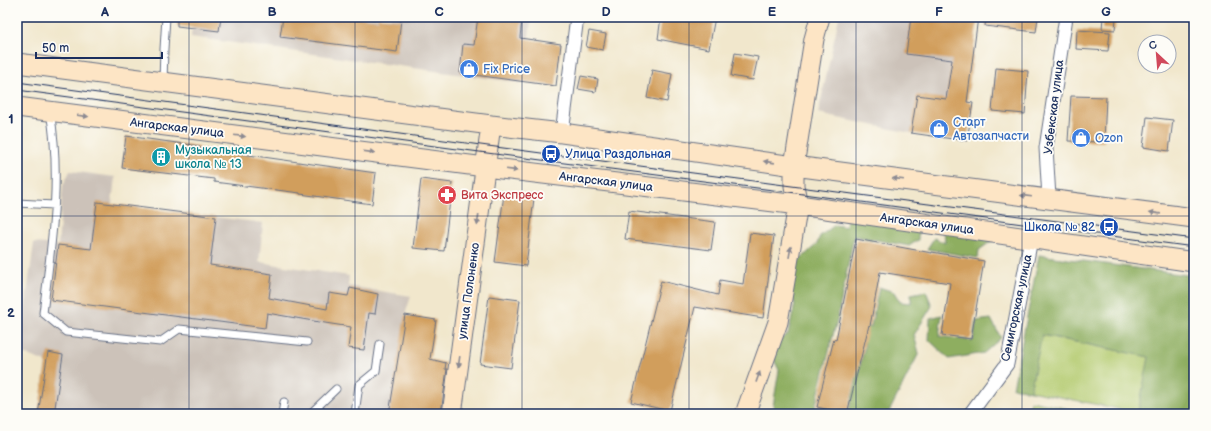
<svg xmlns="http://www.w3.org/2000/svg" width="1211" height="431" viewBox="0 0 1211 431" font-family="'Balsamiq Sans',sans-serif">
	<rect width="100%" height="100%" fill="#fdfcf7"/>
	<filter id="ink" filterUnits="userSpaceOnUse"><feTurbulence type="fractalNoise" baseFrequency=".025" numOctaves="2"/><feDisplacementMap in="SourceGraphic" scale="8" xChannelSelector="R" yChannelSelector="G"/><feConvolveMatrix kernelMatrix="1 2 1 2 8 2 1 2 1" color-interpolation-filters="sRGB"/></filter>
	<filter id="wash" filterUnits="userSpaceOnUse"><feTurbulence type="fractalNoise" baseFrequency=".012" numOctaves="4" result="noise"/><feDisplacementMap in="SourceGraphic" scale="16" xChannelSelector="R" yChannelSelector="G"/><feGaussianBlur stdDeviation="0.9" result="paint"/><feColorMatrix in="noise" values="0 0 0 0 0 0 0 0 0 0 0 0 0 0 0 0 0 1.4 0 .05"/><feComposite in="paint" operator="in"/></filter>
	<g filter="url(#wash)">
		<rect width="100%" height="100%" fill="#f1e7cc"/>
		<path fill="#ccc2b9" d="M193 17H532L521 83 191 37Z
			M839 17H978L967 102 973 103 967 141 911 133 818 114Z
			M70 171 115 177 112 204 263 223 259 262 349 276 348 286 411 296 405 315 436 320 429 364 445 369H453L452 385H446L442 414H38L46 362 19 352 34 243 58 245 63 185Z"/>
		<path fill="#b3ca6e" stroke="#677c66" d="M1041 335 1150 357 1138 413 1030 391Z
			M1031 401 1094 414H1028Z"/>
		<path fill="#8eae61" stroke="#546e60" d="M847 216 919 225 918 240 909 246 854 236 837 321 832 339 815 408 843 414H790L776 411 773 406 779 370 774 360 778 341 788 334 795 304 790 293 795 264 817 244 820 236 835 225 846 227Z
			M944 230 996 238 979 250 978 258 927 249 934 238 945 243Z
			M1039 255 1194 276V414H1129V411L1138 412 1149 357 1042 335 1030 391 1013 388Z
			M879 287 894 292 900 302 911 303V294L926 291 932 306 914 335 919 353 889 412 884 414H848L865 346 861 329 866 327H871Z
			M942 315 939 336 973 341 976 321 991 319 1001 338 984 353 949 359 929 340 930 318Z"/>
		<g id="blocks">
			<path fill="#d19e5b" d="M177 17H221L219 31 177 26Z
				M283 17H355L378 20V17L401 20 397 52 280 37Z
				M478 17H522L520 38 561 44 556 86 460 73 463 44 474 45Z
				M661 17H715L709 49 658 39Z
				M911 17H978L967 102 973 103 967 141 911 133 917 95 946 99 952 60 906 54Z
				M986 17H1038L1036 32 985 26Z
				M1103 17H1116L1115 30 1102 29Z
				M1077 30 1110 32 1108 51 1076 49Z
				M589 31 606 34 603 50 586 47Z
				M735 53 758 57 753 80 731 76Z
				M996 68 1028 71 1025 114 992 111Z
				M652 70 672 74 667 102 647 98Z
				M581 76 598 79 596 92 578 89Z
				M1071 96 1106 97 1104 142 1068 141Z
				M1147 117 1173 120 1169 151 1143 147Z
				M126 136 199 146V148L376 173 372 204 300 194V193L214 182V179L122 168Z
				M421 179 452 183 444 251 413 248Z
				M504 194 534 198 526 266 495 262Z
				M97 202 216 217 210 265 272 274 269 298 327 309 329 293 348 296 350 288 378 294 375 314 369 313 364 350 348 348 351 327 325 323 267 313 265 328 51 300 58 245 91 249Z
				M629 211 715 222 711 250 625 239Z
				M750 233 774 236 763 318 695 307 670 411 631 402 661 281 718 295 720 280 743 284Z
				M856 239 932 253V252L984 261 971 339 942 335 950 283 880 272 870 326 869 325 847 414 817 407 834 339 836 340Z
				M489 296 520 300 511 368 480 364Z
				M405 315 436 320 430 359 446 363 445 369H447L441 414H389Z
				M48 352 63 355 54 414H38Z"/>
		</g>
	</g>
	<g filter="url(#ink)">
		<use href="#blocks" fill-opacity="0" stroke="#666f84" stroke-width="1"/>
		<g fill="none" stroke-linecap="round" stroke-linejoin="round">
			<defs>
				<path id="lane" d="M163 82 164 49 166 17
					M50 112C62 176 51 249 43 313L66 332 160 342 179 329 307 342
					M17 203 54 205
					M282 414 284 402
					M313 414V411L336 389
					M355 414 359 385 376 371 380 344"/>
				<path id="street" d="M562 133 577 17
					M1049 198 1046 148 1066 17
					M970 414 1007 364 1031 239"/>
				<path id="secondary" d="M17 63 491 125 562 133 794 166 1194 218
					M17 107 485 167 798 205 1194 262
					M452 414 491 125
					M745 414 778 322 798 205 794 186V166L814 39 820 17"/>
			</defs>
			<use href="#lane" stroke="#666f84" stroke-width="9"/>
			<use href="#street" stroke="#666f84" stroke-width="15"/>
			<use href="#secondary" stroke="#666f84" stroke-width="21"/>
			<use href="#lane" stroke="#fff" stroke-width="7"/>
			<use href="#street" stroke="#fff" stroke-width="13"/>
			<use href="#secondary" stroke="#fde5c5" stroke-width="19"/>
			<path stroke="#1b2f5e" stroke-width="1" d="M17 82 488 146 1194 239
				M17 90 487 153 796 193 1059 229 1194 247"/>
		</g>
		<defs><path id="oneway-solid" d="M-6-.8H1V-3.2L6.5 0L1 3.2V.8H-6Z"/></defs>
		<g fill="#8c8a92">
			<use href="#oneway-solid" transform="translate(83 116) rotate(7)"/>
			<use href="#oneway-solid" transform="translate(240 136) rotate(7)"/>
			<use href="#oneway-solid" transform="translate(369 152) rotate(7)"/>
			<use href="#oneway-solid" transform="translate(769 162) rotate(-172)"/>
			<use href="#oneway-solid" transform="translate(512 170) rotate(7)"/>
			<use href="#oneway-solid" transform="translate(898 179) rotate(-173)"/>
			<use href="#oneway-solid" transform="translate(1026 196) rotate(-173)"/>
			<use href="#oneway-solid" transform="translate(1155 213) rotate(-172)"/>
			<use href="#oneway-solid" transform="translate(478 220) rotate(98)"/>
			<use href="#oneway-solid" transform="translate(790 252) rotate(-80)"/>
			<use href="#oneway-solid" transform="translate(459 362) rotate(98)"/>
			<use href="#oneway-solid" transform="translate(758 377) rotate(-70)"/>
		</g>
	</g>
	<path fill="none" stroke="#1b2f5e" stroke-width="1" stroke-opacity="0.55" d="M189 17V414M355 17V414M522 17V414M689 17V414M856 17V414M1022 17V414M17 216H1194"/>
	<defs>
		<symbol id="shop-disc" viewBox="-11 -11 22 22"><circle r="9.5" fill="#3f7fe0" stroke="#fdfcf7"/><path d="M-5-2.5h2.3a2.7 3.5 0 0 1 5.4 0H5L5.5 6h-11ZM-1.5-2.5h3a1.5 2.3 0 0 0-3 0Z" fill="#fff"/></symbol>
		<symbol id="bus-disc" viewBox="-11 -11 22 22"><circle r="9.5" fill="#1a4fb4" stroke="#fdfcf7"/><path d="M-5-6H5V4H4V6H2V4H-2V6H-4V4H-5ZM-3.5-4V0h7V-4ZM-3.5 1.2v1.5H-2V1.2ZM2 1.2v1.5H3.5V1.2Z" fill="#fff"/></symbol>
		<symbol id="building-disc" viewBox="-11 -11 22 22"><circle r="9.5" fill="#0f9aa8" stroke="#fdfcf7"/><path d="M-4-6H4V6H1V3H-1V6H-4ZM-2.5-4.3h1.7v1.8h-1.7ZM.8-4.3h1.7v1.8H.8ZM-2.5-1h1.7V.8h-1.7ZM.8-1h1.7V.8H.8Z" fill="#fff"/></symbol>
		<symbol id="pharmacy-disc" viewBox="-11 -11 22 22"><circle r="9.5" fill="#e0444e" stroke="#fdfcf7"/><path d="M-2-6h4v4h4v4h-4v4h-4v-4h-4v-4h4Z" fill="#fff"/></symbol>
	</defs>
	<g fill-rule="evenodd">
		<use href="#shop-disc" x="458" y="58" width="22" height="22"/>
		<use href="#shop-disc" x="928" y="118" width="22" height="22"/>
		<use href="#shop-disc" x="1070" y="127" width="22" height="22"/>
		<use href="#bus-disc" x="540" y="143" width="22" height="22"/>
		<use href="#building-disc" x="150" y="146" width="22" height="22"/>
		<use href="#pharmacy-disc" x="436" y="184" width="22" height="22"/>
		<use href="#bus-disc" x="1098" y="216" width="22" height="22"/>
	</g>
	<g text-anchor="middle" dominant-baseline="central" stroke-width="3.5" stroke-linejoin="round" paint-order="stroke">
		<g font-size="12" fill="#366cbe" stroke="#fdfcf7" text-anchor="start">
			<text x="483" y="69">Fix Price</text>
			<text x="953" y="122">Старт<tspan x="953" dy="14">Автозапчасти</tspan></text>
			<text x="1095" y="138">Ozon</text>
		</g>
		<g font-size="12" fill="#1b2f5e" stroke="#fdfcf7">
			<text transform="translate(1054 107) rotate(-83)">Узбекская улица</text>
			<text transform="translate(177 128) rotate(7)">Ангарская улица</text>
			<text transform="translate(606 182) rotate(7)">Ангарская улица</text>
			<text transform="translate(927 224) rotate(8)">Ангарская улица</text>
			<text transform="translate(469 291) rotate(-82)">улица Полоненко</text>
			<text transform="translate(1017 308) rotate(-78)">Семигорская улица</text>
		</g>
		<g font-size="12" fill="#0d838f" stroke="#fdfcf7" text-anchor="start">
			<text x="175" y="150">Музыкальная<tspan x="175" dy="14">школа № 13</tspan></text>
		</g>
		<g font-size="12" fill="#164399" stroke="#fdfcf7" text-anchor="start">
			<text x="565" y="154">Улица Раздольная</text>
			<text x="1095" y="227" text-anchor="end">Школа № 82</text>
		</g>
		<g font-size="12" fill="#be3a42" stroke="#fdfcf7" text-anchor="start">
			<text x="461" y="195">Вита Экспресс</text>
		</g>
	</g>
	<rect width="1211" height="431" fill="none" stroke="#fdfcf7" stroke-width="44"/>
	<g transform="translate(1157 54) rotate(334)"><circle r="19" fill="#fdfcf7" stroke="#a3aaba"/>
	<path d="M0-3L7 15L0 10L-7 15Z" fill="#d1495b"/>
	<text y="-6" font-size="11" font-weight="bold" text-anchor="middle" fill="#1b2f5e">С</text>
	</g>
	<path d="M36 52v6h126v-6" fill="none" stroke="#1b2f5e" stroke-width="2"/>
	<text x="42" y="52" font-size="12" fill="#1b2f5e" stroke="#fdfcf7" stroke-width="3" paint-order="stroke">50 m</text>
	<rect x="22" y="22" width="1167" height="387" fill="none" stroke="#1b2f5e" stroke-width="1.5"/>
	<g font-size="13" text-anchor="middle" font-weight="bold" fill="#1b2f5e">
		<text x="105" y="16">A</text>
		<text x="272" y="16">B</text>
		<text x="439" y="16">C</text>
		<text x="606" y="16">D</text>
		<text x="772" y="16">E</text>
		<text x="939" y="16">F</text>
		<text x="1106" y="16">G</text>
		<text x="11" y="123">1</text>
		<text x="11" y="317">2</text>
	</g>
</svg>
